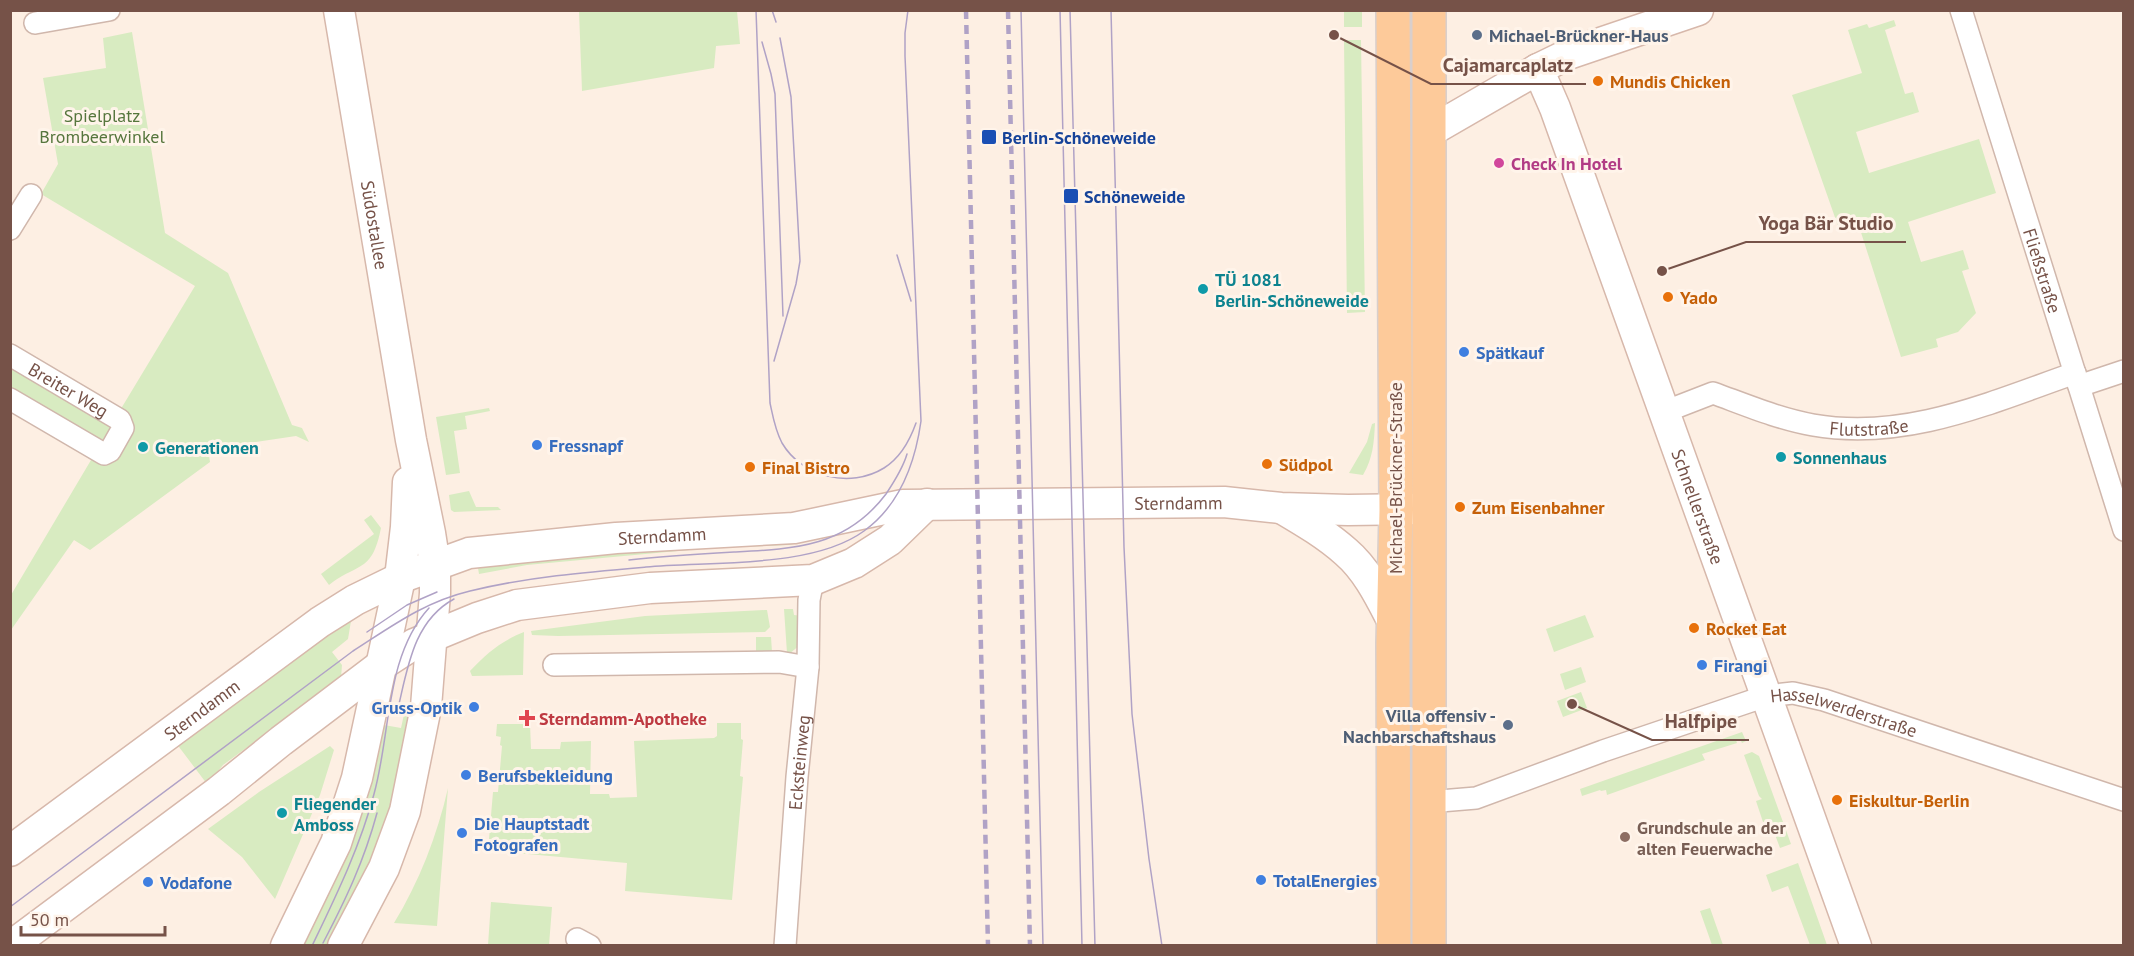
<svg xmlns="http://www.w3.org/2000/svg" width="2134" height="956" viewBox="0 0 2134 956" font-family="'PT Sans',sans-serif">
	<rect width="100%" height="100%" fill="#fdefe3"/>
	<path fill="#d8ebc1" d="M579 11H737L740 44 716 46 714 68 582 91Z
		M1344 11H1362V27H1344Z
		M1894 20 1896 26 1885 30 1905 94 1913 92 1919 112 1856 132 1869 173 1979 139 1996 193 1908 222 1921 262 1963 250 1969 269 1962 271 1976 313 1958 332 1936 339 1938 347 1901 357 1857 220 1838 226 1792 95 1862 73 1848 30 1867 24 1869 28Z
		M132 32 165 233 228 273 292 425 302 428 309 442 296 436 208 449 210 462 90 550 74 540 11 630V595L94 455 103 460 119 412 195 286 41 194 58 164 43 78 106 68 103 38Z
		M1344 40H1361L1365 312 1347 313Z
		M11 361 112 425 102 441 11 391Z
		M489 408 490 411 465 416 467 429 454 431 460 473 446 475 436 417Z
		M1375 423C1374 443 1373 458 1363 475L1349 473 1367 442 1372 424Z
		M469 491 476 507H498L501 510 454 512 451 510 449 495Z
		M371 515 381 528C372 573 359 562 329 585L321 574 374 534 364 520Z
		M821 531V538L789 545 710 548 527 565 479 574 478 568 539 557Z
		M353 609 348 639 332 652 342 665 341 678 223 765 207 784 173 739Z
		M784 609H793L794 615 802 616 800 645 789 654 787 653Z
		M765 610H767L770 627 765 632 558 636 532 635 531 631 645 616Z
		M1585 615 1594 637 1554 652 1546 629Z
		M524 632 523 675 472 676 470 671C487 653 501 641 524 632Z
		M756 637H771L772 652H756Z
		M1581 667 1586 682 1565 690 1560 674Z
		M1581 692 1587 708 1563 717 1557 701Z
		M413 706 401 776 379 847 333 945 295 946 375 726 385 721 384 725 401 728 405 710Z
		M717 723H741V739L743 740 740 776 743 777 732 900 625 891 627 863 495 851 496 840 489 839 493 792H498L502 746 500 745 501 737 496 736 497 724H530L531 749H560L561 742 591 741 590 794H609L610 798 637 797 634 741 714 738 717 736Z
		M1742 732 1746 741 1742 743 1740 739 1736 740 1737 743 1702 754 1705 760 1607 795 1606 790 1601 791 1600 790 1582 796 1580 789Z
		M330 746 334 750 320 795 275 899 242 857 208 829 259 792Z
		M1752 752 1759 756 1791 844 1780 848 1771 824 1768 825 1767 821 1763 822 1756 801 1762 799 1759 796 1744 755Z
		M448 788 437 926 394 923C419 882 437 836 448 788Z
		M1798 863 1827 945H1810L1788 886 1772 892 1766 875Z
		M491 902 552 907 549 945H488Z
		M1710 908 1723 945H1712L1700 911Z"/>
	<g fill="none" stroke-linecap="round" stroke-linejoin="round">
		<defs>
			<g id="street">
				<path id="s1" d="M1961 10 2124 530"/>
				<path d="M35 23 109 10"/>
				<path d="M10 229 31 195"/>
				<path id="s2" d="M10 355 120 420 123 428 110 451 104 454 10 399"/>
				<path d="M2079 386 2124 371"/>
				<path id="s3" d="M1664 412 1713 393C1746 405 1779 419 1813 425 1906 441 1989 403 2075 373"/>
				<path d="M554 665 779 662 808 667"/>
				<path id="s4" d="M1428 802 1476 798 1603 751 1766 696 1793 693 1824 700 2124 800"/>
				<path d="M577 939 590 946"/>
				<path id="s5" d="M785 946 797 777 808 667 809 600 813 580"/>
			</g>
			<g id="secondary">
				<path id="s6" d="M339 10 411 440 430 533 435 565V593L426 707 405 811 384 868 343 946"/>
				<path id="s7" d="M1538 69 1555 108 1856 946"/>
				<path d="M1429 132 1538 69 1571 53 1698 10"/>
				<path d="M1283 509C1305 522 1327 535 1346 552 1367 570 1380 597 1393 622"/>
				<path id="s8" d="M10 851 320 622 355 600 400 578 469 553 616 538 794 528 903 505 1224 502 1281 508 1348 510 1419 509"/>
				<path d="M11 946 219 791 281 741 380 666 414 644 477 618 517 605 650 588 813 580 854 563 890 540 927 504"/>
				<path d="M286 946 336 843 357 778 400 578 406 527 408 482"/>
			</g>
			<path id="primary" d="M1393 10 1396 510 1393 643 1394 946
				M1429 946V10"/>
		</defs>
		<use href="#street" stroke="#d0b7ac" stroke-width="24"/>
		<use href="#secondary" stroke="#d7b8ab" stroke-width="33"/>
		<use href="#primary" stroke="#d9cfcc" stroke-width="36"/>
		<use href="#street" stroke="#fff" stroke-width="21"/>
		<use href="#secondary" stroke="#fff" stroke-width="30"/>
		<use href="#primary" stroke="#fdca9a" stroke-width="33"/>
		<path stroke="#b0a2c6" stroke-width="1.5" d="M756 10 770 403C773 417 775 430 782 443 802 477 850 489 884 468 900 458 910 440 916 423
			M772 10 776 22
			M1021 10 1043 946
			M1060 10 1082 946
			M1070 10 1095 946
			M1111 10 1124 547 1132 714 1149 859 1162 946
			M762 42 771 74 775 94 783 316
			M897 255 911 301
			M774 361 796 284 800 261 791 97 780 38
			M629 560C664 556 699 554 734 552 795 549 846 547 886 494 894 482 903 468 907 454
			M367 632 407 605 437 592
			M399 704C408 665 415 620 454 599
			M10 907 353 651C392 626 424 602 470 591 527 577 587 572 646 567 709 561 812 569 864 531 900 505 915 464 921 421L905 56V33L908 10
			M323 943C346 899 364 861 377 813
			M312 946C336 896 360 847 374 794 391 733 385 656 429 608"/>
		<path stroke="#b0a2c6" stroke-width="4.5" stroke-dasharray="9 6" stroke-linecap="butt" d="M966 10 988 946
			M1008 10 1030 946"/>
	</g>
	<g fill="#5c6f8a" stroke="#fff4ea" stroke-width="2">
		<circle cx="1477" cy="35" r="6"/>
		<circle cx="1508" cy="725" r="6"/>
	</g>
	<g fill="#e8710a" stroke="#fff4ea" stroke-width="2">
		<circle cx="1598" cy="81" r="6"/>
		<circle cx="1668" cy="297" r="6"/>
		<circle cx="1267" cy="464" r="6"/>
		<circle cx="750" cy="467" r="6"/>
		<circle cx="1460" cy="507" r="6"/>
		<circle cx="1694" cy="628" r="6"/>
		<circle cx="1837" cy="800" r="6"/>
	</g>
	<g fill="#1a4fb4" stroke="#fff4ea" stroke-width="2">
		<rect x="981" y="129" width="16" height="16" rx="3"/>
		<rect x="1063" y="188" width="16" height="16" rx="3"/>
	</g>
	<circle fill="#d1479c" stroke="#fff4ea" stroke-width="2" cx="1499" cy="163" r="6"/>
	<g fill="#0f9aa8" stroke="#fff4ea" stroke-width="2">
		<circle cx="1203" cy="289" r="6"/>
		<circle cx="143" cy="447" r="6"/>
		<circle cx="1781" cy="457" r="6"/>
		<circle cx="282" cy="813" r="6"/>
	</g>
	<g fill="#3f7fe0" stroke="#fff4ea" stroke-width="2">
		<circle cx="1464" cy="352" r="6"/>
		<circle cx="537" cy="445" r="6"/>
		<circle cx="1702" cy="665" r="6"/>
		<circle cx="474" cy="707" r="6"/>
		<circle cx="466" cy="775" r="6"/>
		<circle cx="462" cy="833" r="6"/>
		<circle cx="1261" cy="880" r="6"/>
		<circle cx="148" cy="882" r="6"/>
	</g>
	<path fill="#e0444e" stroke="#fff4ea" stroke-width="2" d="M524 709h6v6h6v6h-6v6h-6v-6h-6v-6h6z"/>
	<circle fill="#8d6e63" stroke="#fff4ea" stroke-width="2" cx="1625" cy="837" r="6"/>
	<g text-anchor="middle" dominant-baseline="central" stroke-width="6" stroke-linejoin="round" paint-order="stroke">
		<g font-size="18" font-weight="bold" fill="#4e5e75" stroke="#fff4ea" text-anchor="start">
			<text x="1489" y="35">Michael-Brückner-Haus</text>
			<text x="1496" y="715" text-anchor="end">Villa offensiv -<tspan x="1496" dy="21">Nachbarschaftshaus</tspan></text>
		</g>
		<g font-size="18" font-weight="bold" fill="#c56008" stroke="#fff4ea" text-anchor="start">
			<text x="1610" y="81">Mundis Chicken</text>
			<text x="1680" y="297">Yado</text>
			<text x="1279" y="464">Südpol</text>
			<text x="762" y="467">Final Bistro</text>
			<text x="1472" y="507">Zum Eisenbahner</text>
			<text x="1706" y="628">Rocket Eat</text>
			<text x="1849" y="800">Eiskultur-Berlin</text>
		</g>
		<g font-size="18" fill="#56763d" stroke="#fff4ea">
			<text x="102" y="115">Spielplatz<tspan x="102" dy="21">Brombeerwinkel</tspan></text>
		</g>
		<g font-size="18" font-weight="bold" fill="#164399" stroke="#fff4ea" text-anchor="start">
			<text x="1002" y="137">Berlin-Schöneweide</text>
			<text x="1084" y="196">Schöneweide</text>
		</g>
		<g font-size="18" font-weight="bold" fill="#b23c85" stroke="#fff4ea" text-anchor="start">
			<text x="1511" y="163">Check In Hotel</text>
		</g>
		<g font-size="18" fill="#765248" stroke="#fff4ea">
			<text stroke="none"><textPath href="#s6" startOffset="218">Südostallee</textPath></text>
			<text stroke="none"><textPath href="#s1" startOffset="273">Fließstraße</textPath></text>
			<text stroke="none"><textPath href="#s2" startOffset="68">Breiter Weg</textPath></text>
			<text stroke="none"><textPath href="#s3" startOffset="214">Flutstraße</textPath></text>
			<text transform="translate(1395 478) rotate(-90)">Michael-Brückner-Straße</text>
			<text stroke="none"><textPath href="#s8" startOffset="1263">Sterndamm</textPath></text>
			<text stroke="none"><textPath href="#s7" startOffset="466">Schnellerstraße</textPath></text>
			<text stroke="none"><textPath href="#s8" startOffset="744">Sterndamm</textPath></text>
			<text stroke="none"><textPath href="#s8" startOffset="238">Sterndamm</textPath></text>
			<text stroke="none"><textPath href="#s4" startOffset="436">Hasselwerderstraße</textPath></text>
			<text stroke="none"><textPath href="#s5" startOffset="184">Ecksteinweg</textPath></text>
		</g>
		<g font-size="18" font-weight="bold" fill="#0d838f" stroke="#fff4ea" text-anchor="start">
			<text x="1215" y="279">TÜ 1081<tspan x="1215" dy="21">Berlin-Schöneweide</tspan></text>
			<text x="155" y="447">Generationen</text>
			<text x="1793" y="457">Sonnenhaus</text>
			<text x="294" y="803">Fliegender<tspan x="294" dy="21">Amboss</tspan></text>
		</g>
		<g font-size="18" font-weight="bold" fill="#366cbe" stroke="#fff4ea" text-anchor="start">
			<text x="1476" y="352">Spätkauf</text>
			<text x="549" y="445">Fressnapf</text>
			<text x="1714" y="665">Firangi</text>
			<text x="462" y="707" text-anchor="end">Gruss-Optik</text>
			<text x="478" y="775">Berufsbekleidung</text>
			<text x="474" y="823">Die Hauptstadt<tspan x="474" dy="21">Fotografen</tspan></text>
			<text x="1273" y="880">TotalEnergies</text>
			<text x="160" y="882">Vodafone</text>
		</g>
		<g font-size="18" font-weight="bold" fill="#be3a42" stroke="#fff4ea" text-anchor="start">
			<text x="539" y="718">Sterndamm-Apotheke</text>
		</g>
		<g font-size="18" font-weight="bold" fill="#785e54" stroke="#fff4ea" text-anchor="start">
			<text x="1637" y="827">Grundschule an der<tspan x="1637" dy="21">alten Feuerwache</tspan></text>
		</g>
	</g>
	<path fill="none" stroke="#765248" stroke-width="2" d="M1334 35L1431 84H1586M1662 271L1746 242H1906M1572 704L1652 740H1749"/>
	<g fill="#765248" stroke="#fff4ea" stroke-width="2">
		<circle cx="1334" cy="35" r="6"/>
		<circle cx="1662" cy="271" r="6"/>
		<circle cx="1572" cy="704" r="6"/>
	</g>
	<g font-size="20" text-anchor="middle" font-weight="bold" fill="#765248" stroke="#fff4ea" stroke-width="6" stroke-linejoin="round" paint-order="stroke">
		<text x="1508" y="72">Cajamarcaplatz</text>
		<text x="1826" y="230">Yoga Bär Studio</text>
		<text x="1701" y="728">Halfpipe</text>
	</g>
	<rect width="2134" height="956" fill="none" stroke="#765248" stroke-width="24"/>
	<path d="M21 926v9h144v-9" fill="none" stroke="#765248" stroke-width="3"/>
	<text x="30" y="926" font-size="18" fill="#765248" stroke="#fff4ea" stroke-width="4.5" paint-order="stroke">50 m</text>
</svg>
